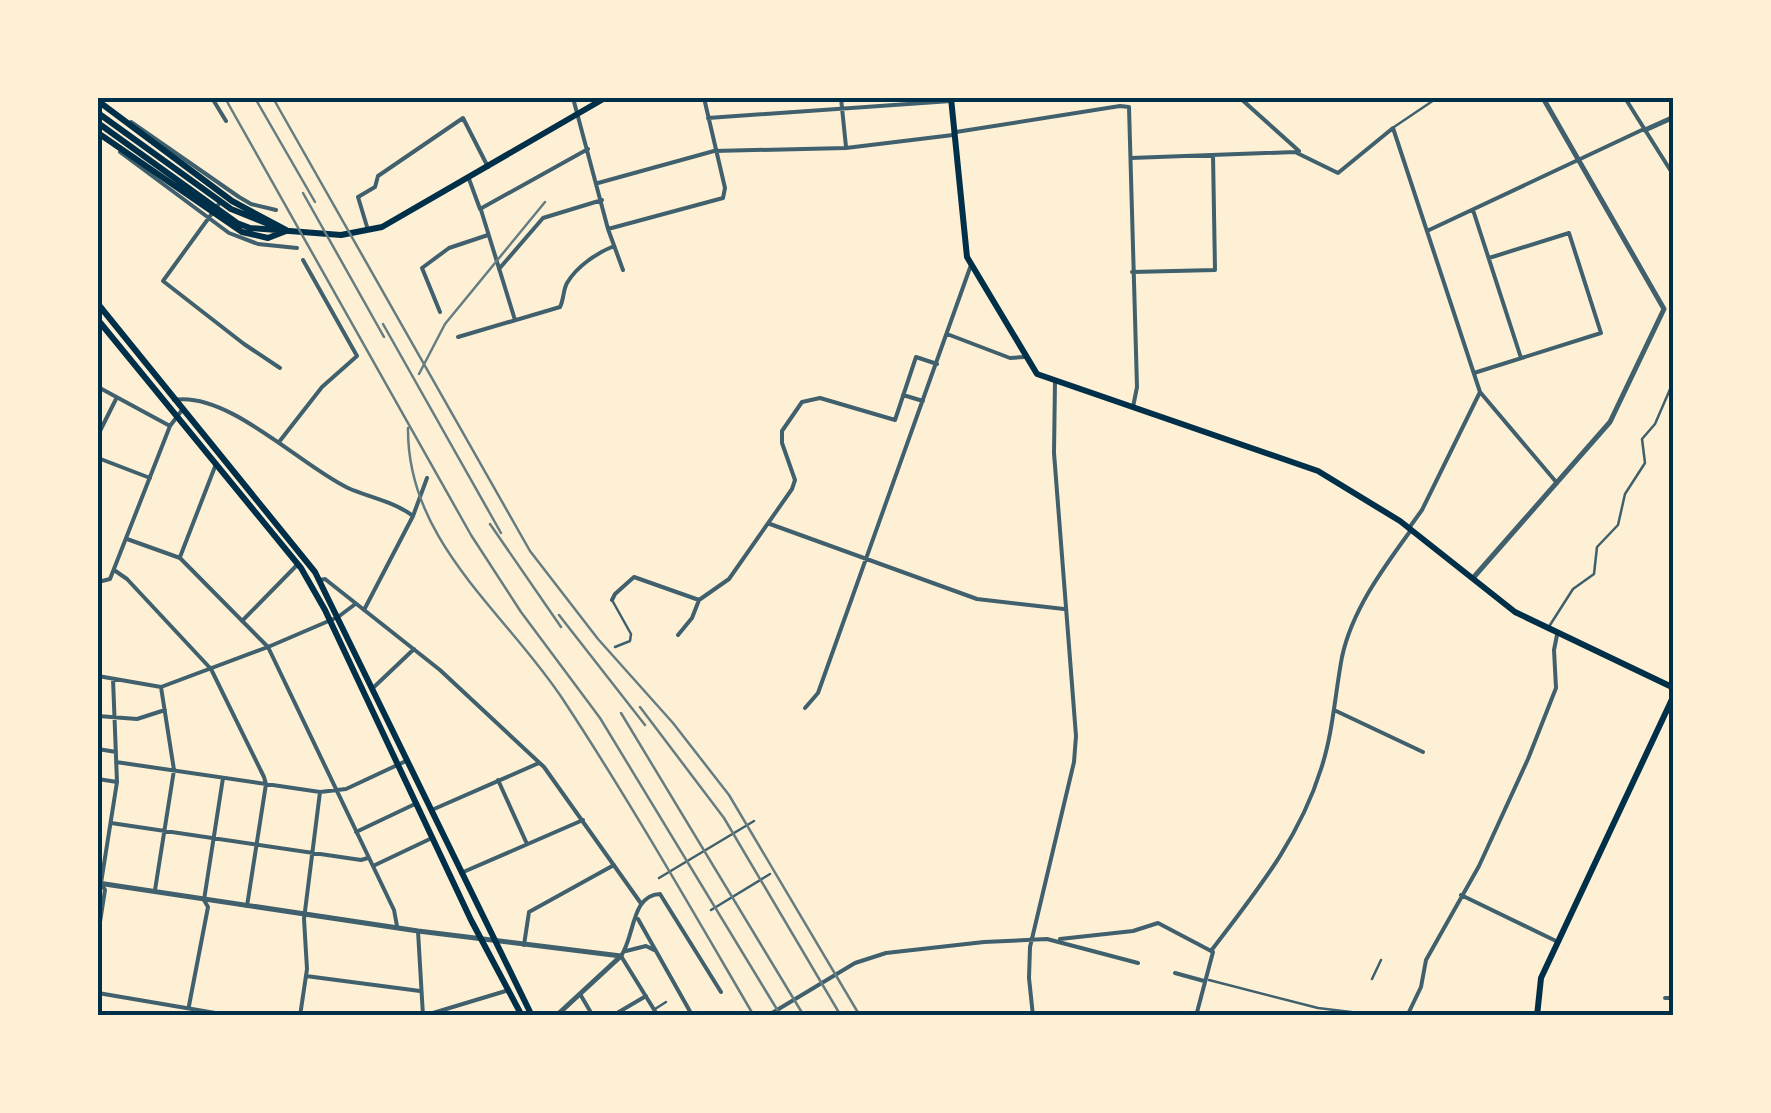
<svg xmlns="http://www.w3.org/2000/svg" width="1771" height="1113" viewBox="0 0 1771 1113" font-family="Signika,sans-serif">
	<rect width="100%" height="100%" fill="#fdf0d5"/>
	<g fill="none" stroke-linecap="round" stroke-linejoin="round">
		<path stroke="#3f606c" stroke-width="2.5" d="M1394 127 1437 98
			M612 600 631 634 630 641 615 647
			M1550 625 1573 589 1594 574 1597 547 1618 525 1625 494 1645 463 1642 439 1655 424 1674 380
			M1372 979 1381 960
			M655 1009 666 1002"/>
		<path stroke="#3f606c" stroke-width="2.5" d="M659 878 754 821
			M711 910 770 874
			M1209 980 1318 1008 1384 1016"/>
		<path stroke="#3f606c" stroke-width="4" d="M212 98 226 121
			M573 98 608 229 623 270
			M841 98 846 147
			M1240 98 1299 151
			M1625 98 1674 176
			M708 118 951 101
			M131 122 239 197 251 204 276 210
			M956 132 1120 106 1129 107 1137 387 1133 407
			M120 152 229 233 258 244 297 248
			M1131 158 1295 152 1338 173 1393 128 1480 392 1557 483
			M469 179 480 209 588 149
			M598 183 714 151 846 148 953 135
			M221 201 163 281 244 344 280 368
			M481 210 515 320
			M1473 210 1521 358
			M608 229 723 198 725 188 704 98
			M368 230 358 197 375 187 378 176 463 118 488 167
			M1427 231 1644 129
			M499 269 543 218 602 200
			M1132 272 1215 270 1213 155
			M440 312 422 268 449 248 488 235
			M947 334 1010 358 1024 357
			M458 337 560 307C564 299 563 290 567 283 577 266 597 253 614 246
			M1474 373 1601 333 1569 233 1489 258
			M98 387 170 426
			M903 395 923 401
			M174 400C228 391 301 466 348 488 368 497 395 502 413 516L364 610
			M98 435 116 399
			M279 442 322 387 357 356 303 260
			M98 458 150 478
			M413 516 427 478
			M770 524 977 599 1064 609
			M1409 528 1422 510 1480 392
			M127 539 180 558 268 647 394 910 397 926
			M180 557 216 464
			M114 570 127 579 211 669 264 777 266 784 247 906
			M320 580 325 579 440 670 544 767 640 902
			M98 582 110 579 170 426 182 410
			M612 600 615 594 634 577 699 600 729 579 792 489 795 480 782 443V431L802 402 820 398 895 420 916 357 937 364
			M242 621 298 564
			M678 635 692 618 699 600
			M98 676 161 687 268 647 338 617 354 605
			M374 687 414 649
			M805 708 818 693 971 265
			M1334 710 1423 752
			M98 716 137 719 165 710
			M98 749 116 752
			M116 762 320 792 346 789 406 761
			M98 779 117 782
			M498 780 527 844
			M434 809 539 763
			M111 823 361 860 368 858
			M356 832 415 804
			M373 866 432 838
			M461 873 583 820
			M155 890 174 770 161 687
			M1461 895 1556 941
			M638 919 692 1015
			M418 931 423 1016 509 990
			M98 935 105 890 101 883 117 782 113 679
			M1060 939 1133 931 1158 923 1213 952 1196 1016
			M524 945 529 912 614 865
			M626 951 646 946 654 950
			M1211 951C1255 893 1299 840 1321 769 1333 733 1335 694 1342 657 1352 610 1384 567 1411 530
			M1175 973 1204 981
			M306 976 420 991
			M98 993 233 1016
			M580 994 593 1016
			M1665 998H1674
			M187 1016 208 907 204 900 223 778
			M300 1016 307 969 304 919 320 792
			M612 1016 646 996
			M658 1016 621 956C635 936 631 895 660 894L721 992
			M767 1016 855 963 886 953 984 942 1047 939 1138 963
			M1033 1016 1029 978 1030 947 1074 762 1076 736 1054 453 1055 381
			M1407 1016 1421 987 1426 960 1479 866 1528 759 1556 688 1554 650 1557 635"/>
		<path stroke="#3f606c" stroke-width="5" d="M1645 130 1674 117
			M1473 578 1610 422 1664 309 1543 98
			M98 883 418 931 621 956
			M556 1016 621 956"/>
		<path stroke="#003049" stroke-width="6" d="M951 98 967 257 1037 374 1318 471 1400 521 1515 612 1674 688
			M1537 1016 1541 978 1674 695"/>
		<path stroke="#003049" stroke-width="6" d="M98 101 232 201 286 230
			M98 113 231 209 276 227
			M98 123 237 223 250 228 341 235 382 227 605 98
			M98 133 242 232 268 238 286 231
			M98 304 315 572 532 1016
			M98 320 301 568 325 610 471 920 522 1016"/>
		<path stroke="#657d81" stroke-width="2.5" d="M225 98 471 535 521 612 600 718 781 1016
			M255 98 315 202
			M273 98 530 551 598 639 673 723 729 795 860 1016
			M303 193 384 337
			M383 324 501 533
			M419 374 445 324 545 202
			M408 428C407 543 506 612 564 701 631 803 692 910 754 1016
			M490 524 561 627
			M559 615 645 725
			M640 707 724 818 841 1016
			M621 713 804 1016"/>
	</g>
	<rect width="1771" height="1113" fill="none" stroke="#fdf0d5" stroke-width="200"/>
	<rect x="100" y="100" width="1571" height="913" fill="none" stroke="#003049" stroke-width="4"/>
</svg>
